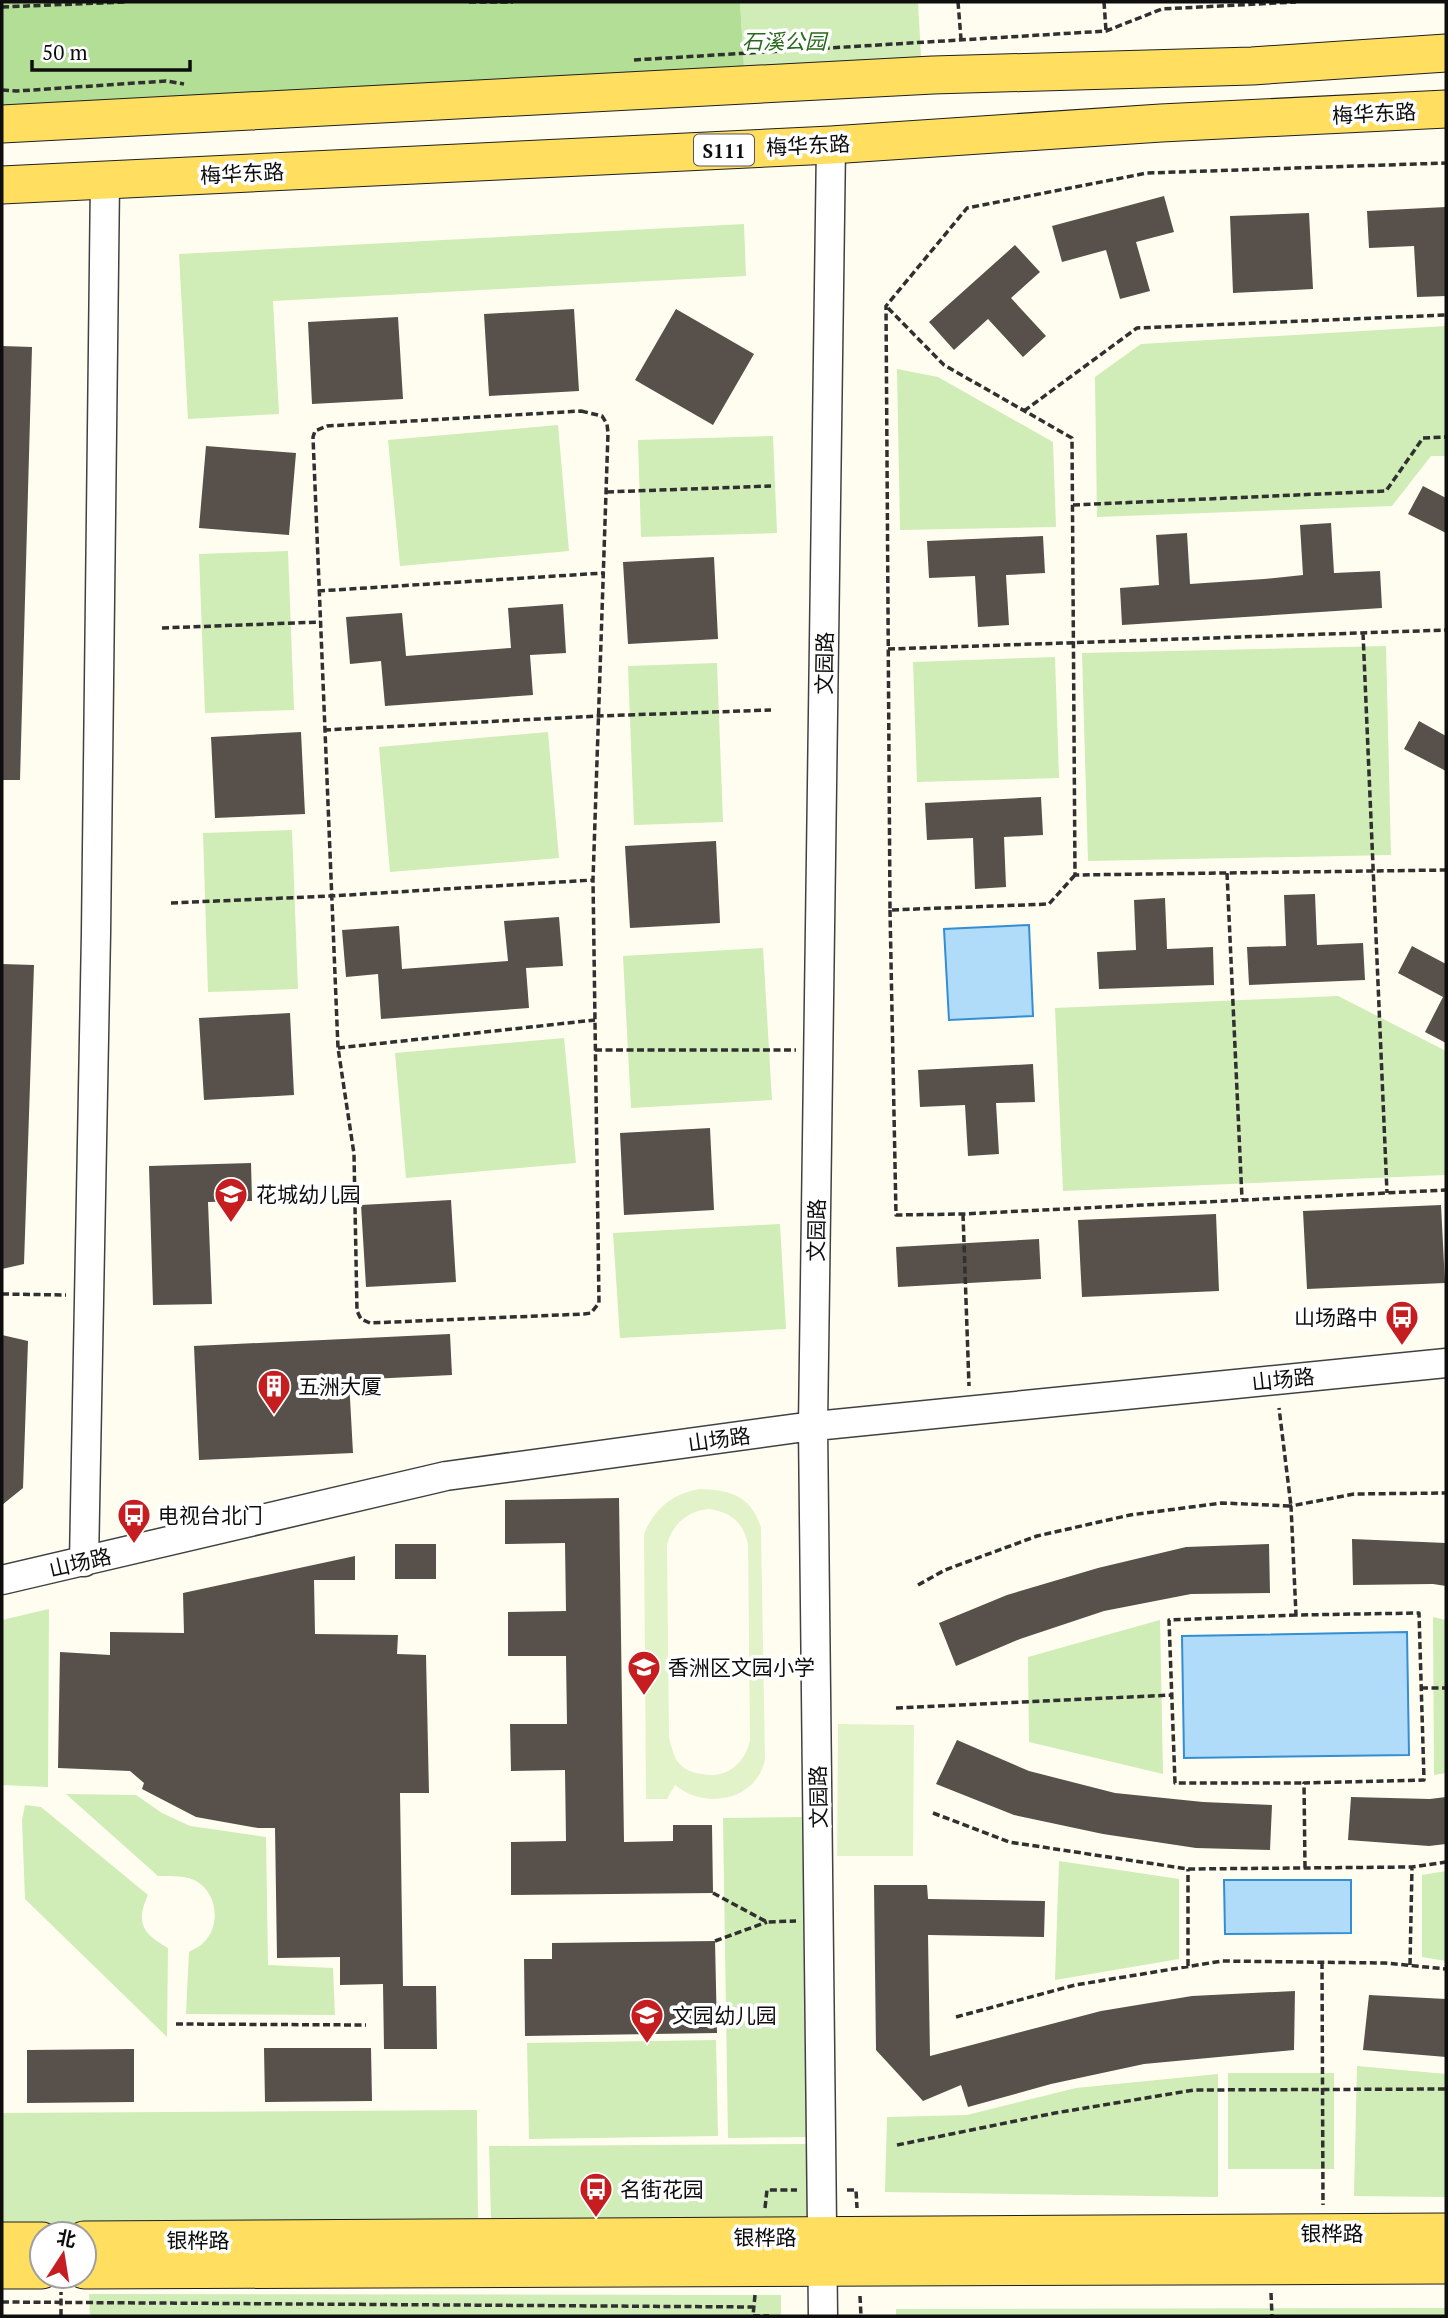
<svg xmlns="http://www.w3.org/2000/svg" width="1448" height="2318" viewBox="0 0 1448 2318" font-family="'PT Serif','Noto Sans SC',serif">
	<rect width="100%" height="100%" fill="#fffdf0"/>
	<path fill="#d0ecb7" d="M740 2H918L922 74 745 84Z
		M744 224 746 276 273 301 279 414 188 419 179 254Z
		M1446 326V456H1431L1392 506 1097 517 1095 377 1141 344Z
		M897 369 938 377 1053 442 1056 527 900 530Z
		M558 425 569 551 400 566 388 440Z
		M773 436 777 533 641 537 638 440Z
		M288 551 294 710 205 713 199 554Z
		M1386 646 1391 855 1088 861 1082 653Z
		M1055 657 1059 778 917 782 913 662Z
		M717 663 723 822 634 825 628 666Z
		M548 732 559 858 390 872 379 747Z
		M292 830 298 989 208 992 203 833Z
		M763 948 772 1100 631 1108 623 956Z
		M1338 996 1446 1051V1175L1063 1191 1055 1008Z
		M564 1038 576 1163 406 1178 395 1053Z
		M780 1224 786 1329 620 1338 613 1233Z
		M49 1609 48 1787 2 1785V1620Z
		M1433 1617 1446 1620V1773L1434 1775Z
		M1160 1620 1163 1774 1029 1742 1028 1657Z
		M66 1794 136 1795 162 1813 190 1826 266 1837 268 1965 333 1968 335 2015 186 2014 189 1952C193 1949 200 1947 203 1943 221 1927 218 1893 196 1881 185 1875 170 1876 158 1876Z
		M25 1805 41 1807 148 1895C135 1923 143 1934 168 1948L167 2037 25 1899 22 1820Z
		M808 1817 813 2137 728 2138 723 1818Z
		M1059 1861 1179 1879V1959L1055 1980Z
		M1446 1871V1961L1422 1957V1875Z
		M716 2040 718 2136 529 2139 527 2043Z
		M1357 2066 1446 2074V2197L1354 2196Z
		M1228 2073H1334V2169H1228Z
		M1218 2074V2197L885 2192 887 2117 967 2115 1076 2088Z
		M477 2110 478 2226 2 2229V2113Z
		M808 2144 810 2218H491L489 2146Z
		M89 2294 781 2295V2316H90Z
		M1446 2308V2316H896V2309Z"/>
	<path fill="#b3de95" d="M2 2H740L745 84 2 124Z"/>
	<path fill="#e3f3c9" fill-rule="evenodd" d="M699 1489C731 1490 750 1495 761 1527L765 1760C756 1801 705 1810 675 1785L667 1799H646L644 1534C654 1509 672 1494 699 1489ZM709 1509C731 1512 744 1523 748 1545L750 1740C745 1764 726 1779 702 1774 693 1773 684 1770 678 1762 673 1755 671 1745 669 1737L667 1545C672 1524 688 1511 709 1509Z
		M838 1724 914 1725 913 1856H837Z"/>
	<path fill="#b1dcf9" stroke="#348ed4" stroke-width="2" d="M1029 925 1033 1016 949 1020 944 929Z
		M1407 1632 1409 1755 1184 1758 1182 1636Z
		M1224 1880H1351V1933L1225 1934Z"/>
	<path fill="#58504a" d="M1164 196 1174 232 1136 242 1150 291 1120 299 1106 250 1062 262 1052 226Z
		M1446 207V296L1417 297 1414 246 1369 248 1367 211Z
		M1309 213 1313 289 1233 293 1230 216Z
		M1015 245 1040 272 1011 298 1046 336 1023 357 988 319 954 350 929 322Z
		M574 309 579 391 489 396 484 314Z
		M676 309 754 354 713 425 635 380Z
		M398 317 403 399 312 404 308 322Z
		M2 346 32 347 20 780H2Z
		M206 446 296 453 289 535 199 528Z
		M1423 486 1446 498V533L1408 514Z
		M1331 523 1334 573 1380 571 1382 608 1122 625 1120 588 1159 585 1156 535 1187 533 1190 584 1264 579 1303 575 1300 525Z
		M1043 536 1045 573 1006 575 1009 625 978 627 975 576 929 578 927 541Z
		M714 557 718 639 628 644 623 562Z
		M563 604 566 653 530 655 533 695 385 706 381 661 350 664 346 617 402 613 406 656 511 648 508 608Z
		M1419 721 1446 736V771L1404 749Z
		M301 732 305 814 215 818 211 737Z
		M1041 797 1043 835 1004 837 1006 887 975 889 973 838 927 840 925 803Z
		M716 841 720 923 630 928 625 846Z
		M1315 894 1317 945 1363 943 1365 980 1249 985 1247 947 1286 946 1284 895Z
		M1165 898 1167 949 1213 947 1214 985 1099 989 1097 952 1136 950 1134 900Z
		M559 917 563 966 526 968 529 1008 381 1019 378 974 346 977 342 930 399 926 402 969 508 961 504 921Z
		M1412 946 1446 964V1043L1425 1032 1443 997 1398 973Z
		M2 964 34 965 24 1264 2 1269Z
		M290 1013 294 1095 204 1100 199 1018Z
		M1033 1064 1035 1102 996 1103 999 1154 968 1156 965 1105 920 1107 918 1070Z
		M710 1128 714 1210 624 1215 620 1133Z
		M251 1163 252 1201 208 1202 212 1304 153 1305 149 1166Z
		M451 1200 456 1282 366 1287 361 1205Z
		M1441 1205 1445 1283 1307 1289 1303 1211Z
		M1216 1214 1219 1291 1082 1297 1078 1220Z
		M1039 1239 1041 1279 898 1287 896 1247Z
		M450 1334 452 1375 349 1380 353 1453 199 1460 194 1346Z
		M2 1335 28 1341 23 1488 2 1505Z
		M619 1498 624 1842 673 1841V1825H712L713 1893 511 1895V1842L566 1841 565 1770 511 1771 510 1724H567L566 1656H508V1612L566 1611 565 1543 505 1544V1500Z
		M1352 1539 1446 1543V1586L1433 1584 1353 1585Z
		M395 1544H436V1579H395Z
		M1269 1544 1270 1593 1191 1594 1104 1611 1020 1639 956 1666 939 1623 1007 1595 1098 1568 1186 1547Z
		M355 1556V1580H314L315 1634 398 1635 397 1654 426 1655 429 1793H400L403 1986H436L437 2049H384L383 1984 340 1985V1957L277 1958 275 1828H258L196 1817 142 1789 144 1783 130 1771 58 1768 60 1652 110 1655V1632L184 1633 183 1593Z
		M957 1740 1029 1771 1115 1793 1203 1802 1272 1805 1270 1850 1196 1848 1103 1834 1014 1815 936 1784Z
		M1351 1797 1430 1799 1446 1797V1844L1429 1846 1348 1840Z
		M874 1885H927L928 1899 1045 1901 1044 1937 928 1935 930 2056 1101 2011 1192 1996 1295 1991 1294 2050 1144 2064 1051 2084 968 2107 961 2085 923 2101 876 2050Z
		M715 1941 717 2033 525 2036 524 1959H552V1943Z
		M1369 1995 1446 1999V2057L1363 2050Z
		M264 2048H371L372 2101 265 2102Z
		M134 2049V2102L27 2103V2050Z"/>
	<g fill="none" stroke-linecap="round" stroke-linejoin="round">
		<defs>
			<path id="minor" d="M84 1562 96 933 105 180
				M2 1580 446 1476 805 1427 1446 1363
				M823 2316 813 1426 831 145"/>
			<path id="major" d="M2 124 933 75 1252 66 1446 53
				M2 185 831 145 1161 123 1446 109
				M84 2240 1446 2232
				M2 2241H42
				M2 2270H42
				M84 2270 1446 2265"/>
		</defs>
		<use href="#minor" stroke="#414141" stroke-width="31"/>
		<use href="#major" stroke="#1f1f1f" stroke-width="39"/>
		<path stroke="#303030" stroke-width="3.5" stroke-dasharray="7 3.5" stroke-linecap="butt" d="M469 2H513
			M958 2 961 39
			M1104 2 1106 31
			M2 7 125 2
			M634 60 1106 31 1162 9 1296 2
			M2 90 17 91 166 81 184 84
			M888 308 944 365 1072 438 1075 875 1446 870
			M581 411 602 416 607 424 608 433 593 880 599 1303 591 1313 584 1314 370 1323 361 1319 357 1311 354 1154 338 1048 313 437 315 431 327 426Z
			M1024 411 1137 328 1446 315
			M607 492 771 486
			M1073 505 1386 491 1423 438 1446 437
			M318 591 604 573
			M162 628 320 622
			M1363 633 1387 1193
			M888 649 1446 630
			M324 730 599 716 771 710
			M1227 873 1242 1199
			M1075 875 1049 904 890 910 886 306 967 208 1147 173 1446 163
			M171 903 331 896 593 880
			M890 910 896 1215 963 1214 1446 1190
			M338 1048 595 1020
			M595 1050H796
			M963 1214 969 1386
			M2 1294 66 1295
			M918 1585 945 1570 1037 1536 1130 1515 1222 1503 1291 1506 1279 1408
			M1296 1615 1169 1620 1175 1783H1304
			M1421 1688H1446
			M896 1708 1172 1695
			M933 1813 1009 1842 1188 1869 1412 1867 1446 1862
			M1305 1868 1304 1783 1424 1780 1419 1613 1296 1615 1291 1506 1354 1494 1446 1493
			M713 1893 767 1922 796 1921
			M715 1941 767 1922
			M1322 1962 1323 2205
			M1410 1965 1412 1867
			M1188 1966V1869
			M956 2017 1075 1985 1222 1961 1385 1963 1446 1969
			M176 2024 366 2025
			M897 2145 1055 2113 1194 2090 1446 2089
			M847 2190H856L857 2208
			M765 2208 767 2190H797
			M1271 2293 1272 2316
			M755 2295 753 2316H769
			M860 2296 861 2316
			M2 2302 754 2307
			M61 2316V2292"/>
		<use href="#minor" stroke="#fff" stroke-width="28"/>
		<use href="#major" stroke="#ffde60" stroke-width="37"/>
	</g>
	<defs>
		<symbol id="school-pin" viewBox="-11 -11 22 30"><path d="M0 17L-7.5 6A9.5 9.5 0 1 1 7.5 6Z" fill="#c61e20" stroke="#fff"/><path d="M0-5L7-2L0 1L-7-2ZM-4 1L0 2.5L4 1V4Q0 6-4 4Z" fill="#fff"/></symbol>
		<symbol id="bus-pin" viewBox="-11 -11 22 30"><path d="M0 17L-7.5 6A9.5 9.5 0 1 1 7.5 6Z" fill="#c61e20" stroke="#fff"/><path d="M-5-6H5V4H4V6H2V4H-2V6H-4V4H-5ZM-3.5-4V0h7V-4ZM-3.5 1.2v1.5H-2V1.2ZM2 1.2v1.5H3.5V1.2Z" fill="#fff"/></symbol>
		<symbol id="building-pin" viewBox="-11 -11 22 30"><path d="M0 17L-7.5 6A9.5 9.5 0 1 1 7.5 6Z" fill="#c61e20" stroke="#fff"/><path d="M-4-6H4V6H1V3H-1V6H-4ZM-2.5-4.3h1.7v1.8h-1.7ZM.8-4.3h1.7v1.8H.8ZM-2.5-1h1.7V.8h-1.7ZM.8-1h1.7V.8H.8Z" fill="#fff"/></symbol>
	</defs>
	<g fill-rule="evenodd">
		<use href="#school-pin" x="212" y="1175" width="38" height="52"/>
		<use href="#bus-pin" x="1383" y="1298" width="38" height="52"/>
		<use href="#building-pin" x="255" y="1367" width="38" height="52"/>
		<use href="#bus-pin" x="115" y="1496" width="38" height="52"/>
		<use href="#school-pin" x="625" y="1648" width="38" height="52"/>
		<use href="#school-pin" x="628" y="1996" width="38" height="52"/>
		<use href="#bus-pin" x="577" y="2170" width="38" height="52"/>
	</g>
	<g text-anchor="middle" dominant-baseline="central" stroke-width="7" stroke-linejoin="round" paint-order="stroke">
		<rect fill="#fff" stroke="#565656" stroke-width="2" x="694" y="134.5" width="60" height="31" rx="5"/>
		<g font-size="19" font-weight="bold" fill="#0e0e0e">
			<text x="724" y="150">S111</text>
		</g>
		<g font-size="21" font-style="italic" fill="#286a1b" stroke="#fff">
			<text x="784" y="41">石溪公园</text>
		</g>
		<g font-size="21" fill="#0e0e0e" stroke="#fff">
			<text transform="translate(1374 113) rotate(-3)">梅华东路</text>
			<text transform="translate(808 145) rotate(-3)">梅华东路</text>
			<text transform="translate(242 173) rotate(-3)">梅华东路</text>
			<text transform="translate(824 663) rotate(-89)">文园路</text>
			<text transform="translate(816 1230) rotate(-89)">文园路</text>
			<text transform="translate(1283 1379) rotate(-6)">山场路</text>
			<text transform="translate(719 1439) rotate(-8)">山场路</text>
			<text transform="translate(80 1562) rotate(-13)">山场路</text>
			<text transform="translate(818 1797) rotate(-91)">文园路</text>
			<text x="1332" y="2233">银桦路</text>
			<text x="765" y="2237">银桦路</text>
			<text x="198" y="2240">银桦路</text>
		</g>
		<g font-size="21" fill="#0e0e0e" stroke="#fff" text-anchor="start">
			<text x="256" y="1194">花城幼儿园</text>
			<text x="1378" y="1317" text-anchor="end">山场路中</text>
			<text x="298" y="1386">五洲大厦</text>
			<text x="158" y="1515">电视台北门</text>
			<text x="668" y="1667">香洲区文园小学</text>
			<text x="672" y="2015">文园幼儿园</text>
			<text x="620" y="2189">名街花园</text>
		</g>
	</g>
	<rect width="1448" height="2318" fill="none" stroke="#0e0e0e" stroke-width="7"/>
	<g transform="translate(63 2255) rotate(12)"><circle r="33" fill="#ffffff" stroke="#9f9f9f" stroke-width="2"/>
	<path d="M0-5L12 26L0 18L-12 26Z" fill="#c61e20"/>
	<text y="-10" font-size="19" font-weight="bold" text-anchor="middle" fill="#0e0e0e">北</text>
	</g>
	<path d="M32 60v10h158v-10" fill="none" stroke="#0e0e0e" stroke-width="3.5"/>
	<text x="42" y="60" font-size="21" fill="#0e0e0e" stroke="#ffffff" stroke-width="5" paint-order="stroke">50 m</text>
</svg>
